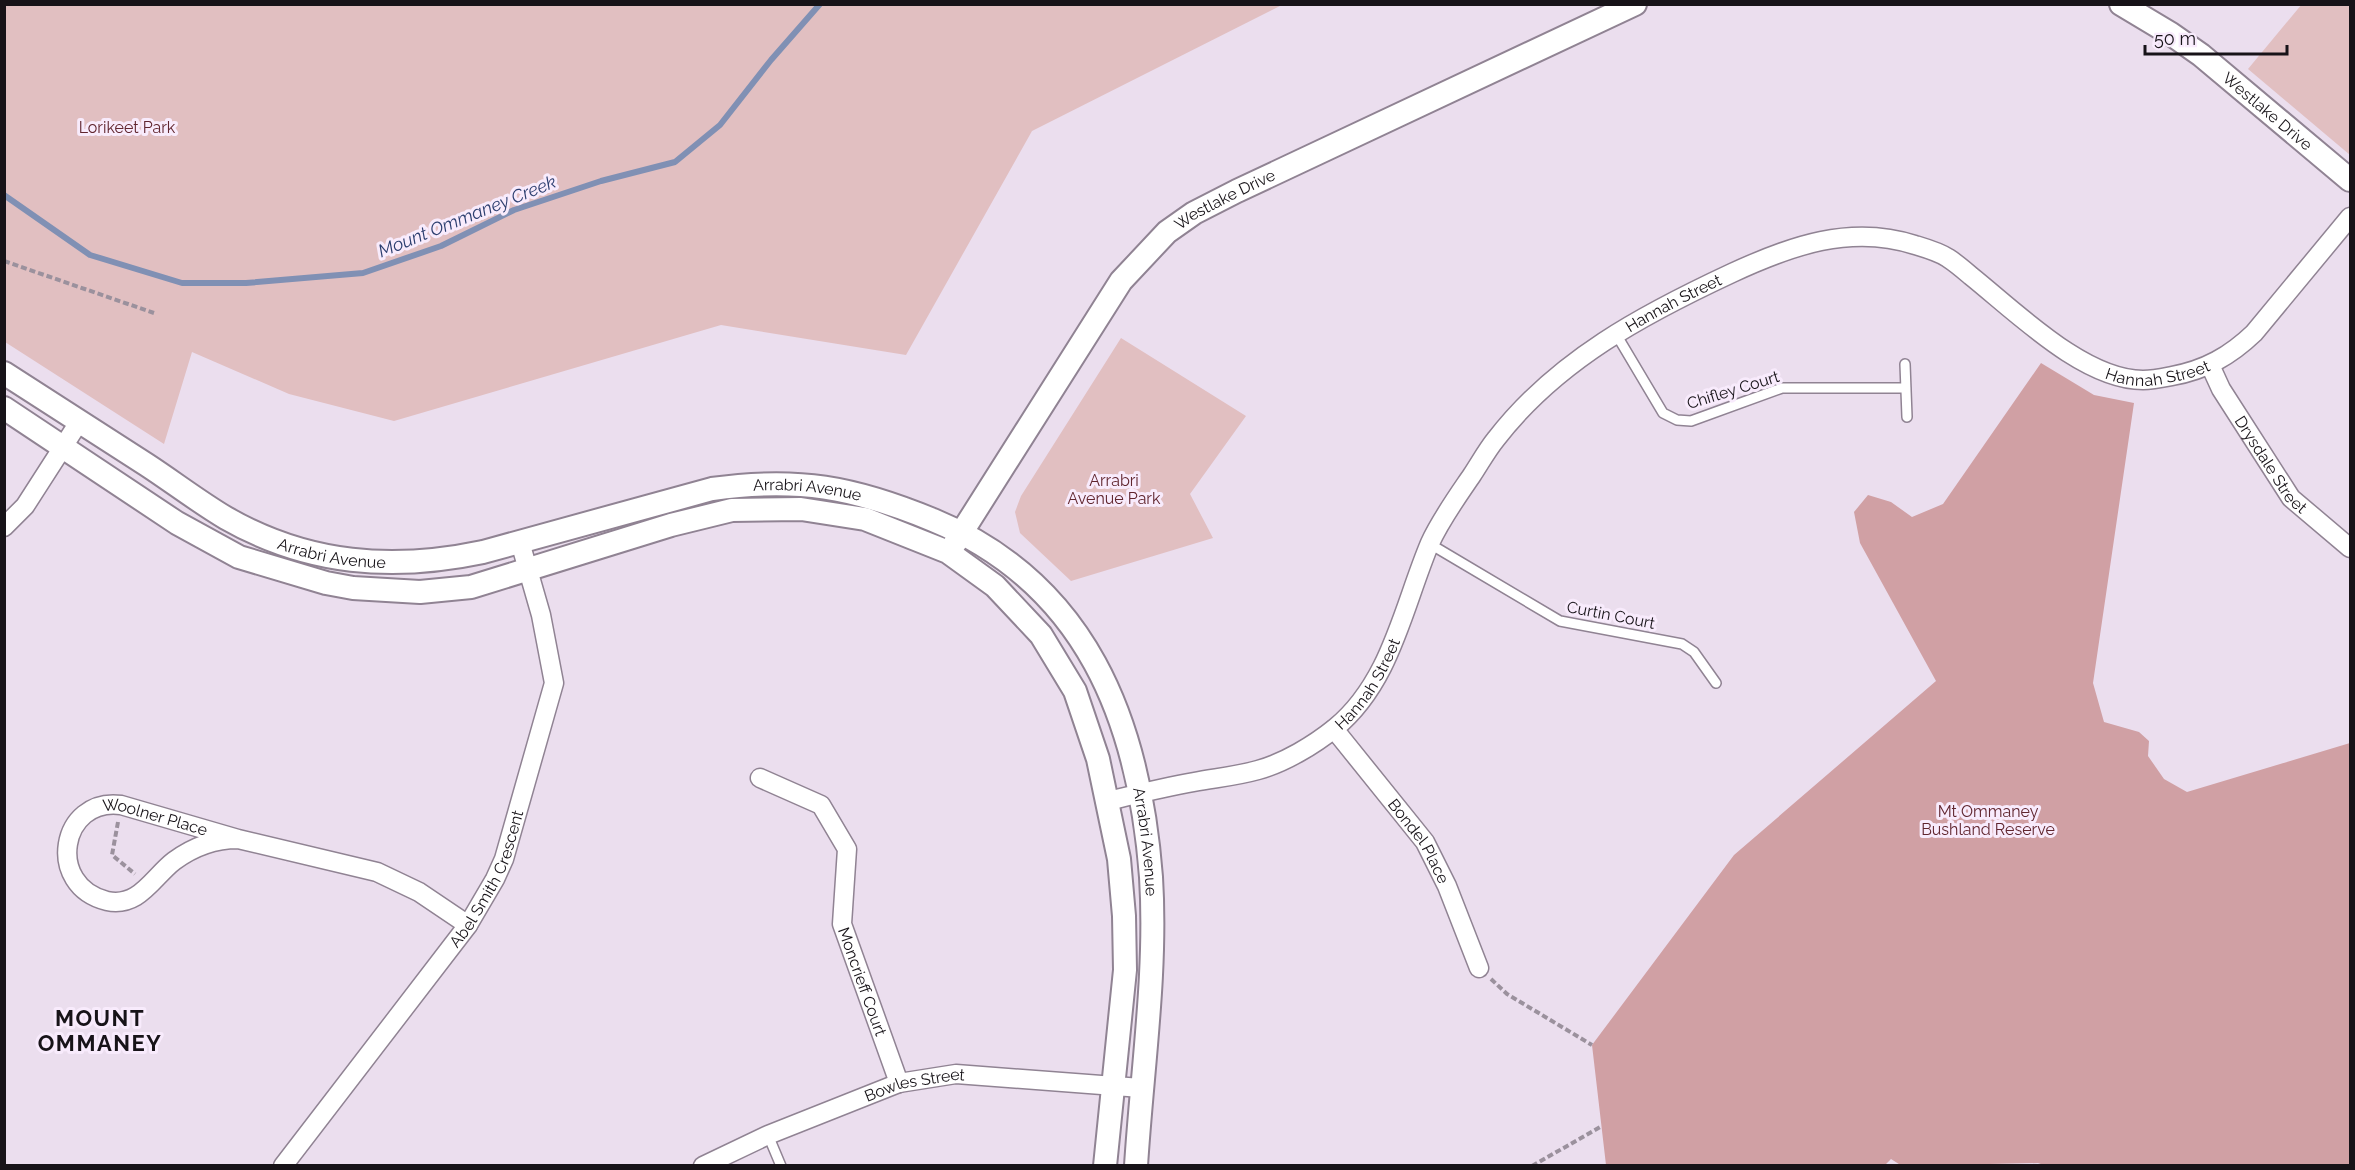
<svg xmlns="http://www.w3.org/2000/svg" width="2355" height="1170" viewBox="0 0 2355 1170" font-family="Raleway,sans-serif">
	<rect width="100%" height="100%" fill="#ebdeee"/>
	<path fill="#e1bfc1" d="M2302 4 2350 5V155L2248 69Z
		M4 5 5 4 1282 5 1032 131 906 355 721 325 394 421 289 394 192 352 164 444 5 342Z
		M1121 338 1246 416 1190 494 1213 538 1071 581 1020 533 1015 512 1021 496Z"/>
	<path fill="#d0a0a4" d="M2041 363 2094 395 2134 403 2093 683 2104 722 2139 732 2149 741 2148 756 2164 779 2187 792 2350 743V1165L2047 1166 2038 1163 1902 1166 1891 1159 1884 1166 1606 1165 1592 1045 1734 855 1936 681 1860 543 1854 512 1868 495 1891 502 1912 517 1943 504Z"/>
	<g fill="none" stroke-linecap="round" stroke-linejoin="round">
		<path stroke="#8090b4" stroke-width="6" d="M4 195 90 255 182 283H246L363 273 441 246 514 210 601 181 675 162 720 125 771 60 820 4"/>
		<defs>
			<path id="service" d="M1616 334 1663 413 1677 420 1691 421 1782 388H1906
				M1905 364 1907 417
				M1430 544 1560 621 1682 644 1694 652 1716 683
				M768 1135 781 1166"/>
			<g id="minor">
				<path id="s1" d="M2210 365 2221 389 2291 498 2350 548"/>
				<path d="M4 527 25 506 79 422"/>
				<path id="s2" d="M1334 729 1425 842 1447 886 1479 968"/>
				<path id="s3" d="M760 778 821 805 847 849 842 924 899 1083"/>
				<path id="s4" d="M1108 801C1137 794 1165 787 1194 782 1215 778 1237 776 1258 770 1284 763 1314 745 1335 728 1391 682 1403 607 1430 543 1441 519 1457 497 1472 475 1480 463 1487 450 1496 439 1557 360 1644 314 1732 273 1790 246 1851 224 1915 245 1925 248 1939 252 1948 258 1956 263 1964 270 1971 276 2016 312 2084 380 2143 380 2153 380 2162 378 2172 376 2205 370 2230 356 2254 333L2350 217"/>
				<path id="s5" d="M238 839C215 839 193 847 174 861 153 877 139 908 107 901 45 886 60 797 121 805L238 839 377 872 419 892 468 925"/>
				<path id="s6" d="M283 1166 468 925 495 879 504 859 554 683 541 615 520 542"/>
				<path id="s7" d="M703 1166 768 1135 899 1083 956 1074 1141 1088"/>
			</g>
			<g id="tertiary">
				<path id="s8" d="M2121 4 2171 34 2201 55 2350 180"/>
				<path id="s9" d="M4 373C52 404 99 434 147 465 173 482 199 502 226 518 308 565 393 571 483 552L712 489C798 477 853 487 933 520 1086 583 1139 720 1151 877 1157 972 1142 1070 1136 1166"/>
				<path d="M4 408 177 523 239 557 326 583 353 588 420 592 471 587 671 525 732 510 801 509 865 519 948 552 995 586 1041 635 1075 691 1098 759 1119 859 1124 916 1125 970 1105 1166"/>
				<path id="s10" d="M955 543 1121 281 1167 232 1194 213 1237 191 1635 4"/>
			</g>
		</defs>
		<use href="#service" stroke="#908393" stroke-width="12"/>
		<use href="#minor" stroke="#908393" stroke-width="21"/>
		<use href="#tertiary" stroke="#908393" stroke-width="26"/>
		<path stroke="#9b919d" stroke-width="4" stroke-dasharray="6 3" stroke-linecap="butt" d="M4 261 154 313
			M118 822 112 855 135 874
			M1491 979 1507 994 1592 1045
			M1532 1166 1602 1126"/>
		<use href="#service" stroke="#fff" stroke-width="9"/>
		<use href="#minor" stroke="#fff" stroke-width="18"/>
		<use href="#tertiary" stroke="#fff" stroke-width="22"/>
	</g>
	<g text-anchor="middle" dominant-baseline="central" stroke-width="6" stroke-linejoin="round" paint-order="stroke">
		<g font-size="16" fill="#171318" stroke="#f8ebfc">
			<text stroke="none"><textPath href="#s8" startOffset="182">Westlake Drive</textPath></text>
			<text stroke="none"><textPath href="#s10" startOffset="444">Westlake Drive</textPath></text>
			<text stroke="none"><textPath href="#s4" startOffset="801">Hannah Street</textPath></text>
			<text stroke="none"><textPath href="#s4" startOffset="1341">Hannah Street</textPath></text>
			<text transform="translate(1733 390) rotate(-17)">Chifley Court</text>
			<text stroke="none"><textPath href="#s1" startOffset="117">Drysdale Street</textPath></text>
			<text stroke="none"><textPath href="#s9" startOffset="864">Arrabri Avenue</textPath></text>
			<text stroke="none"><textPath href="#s9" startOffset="378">Arrabri Avenue</textPath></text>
			<text transform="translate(1611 615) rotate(11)">Curtin Court</text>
			<text stroke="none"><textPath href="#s4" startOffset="297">Hannah Street</textPath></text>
			<text stroke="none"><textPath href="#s5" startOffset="336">Woolner Place</textPath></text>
			<text stroke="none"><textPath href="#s2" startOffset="141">Bondel Place</textPath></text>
			<text stroke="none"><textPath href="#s9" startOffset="1402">Arrabri Avenue</textPath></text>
			<text stroke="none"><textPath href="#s6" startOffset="354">Abel Smith Crescent</textPath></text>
			<text stroke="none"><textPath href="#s3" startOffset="254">Moncrieff Court</textPath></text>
			<text stroke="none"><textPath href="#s7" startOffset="228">Bowles Street</textPath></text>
		</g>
		<g font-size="16" fill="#60252e" stroke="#f8ebfc">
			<text x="127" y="127">Lorikeet Park</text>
			<text x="1114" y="480">Arrabri<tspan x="1114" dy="18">Avenue Park</tspan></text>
			<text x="1988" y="811">Mt Ommaney<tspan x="1988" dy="18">Bushland Reserve</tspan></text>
		</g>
		<g font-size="18" font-style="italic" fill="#2c3e6f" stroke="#f8ebfc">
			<text transform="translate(467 216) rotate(-22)">Mount Ommaney Creek</text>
		</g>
		<g font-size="22" font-weight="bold" letter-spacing="1.5" fill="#171318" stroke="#f8ebfc">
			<text x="100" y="1018">MOUNT<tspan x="100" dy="25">OMMANEY</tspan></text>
		</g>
	</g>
	<rect width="2355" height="1170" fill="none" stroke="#171318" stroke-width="12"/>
	<path d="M2145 45v9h142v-9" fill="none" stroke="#171318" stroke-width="3"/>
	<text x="2154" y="45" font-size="18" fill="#171318" stroke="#f8ebfc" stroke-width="4.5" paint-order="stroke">50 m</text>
</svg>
